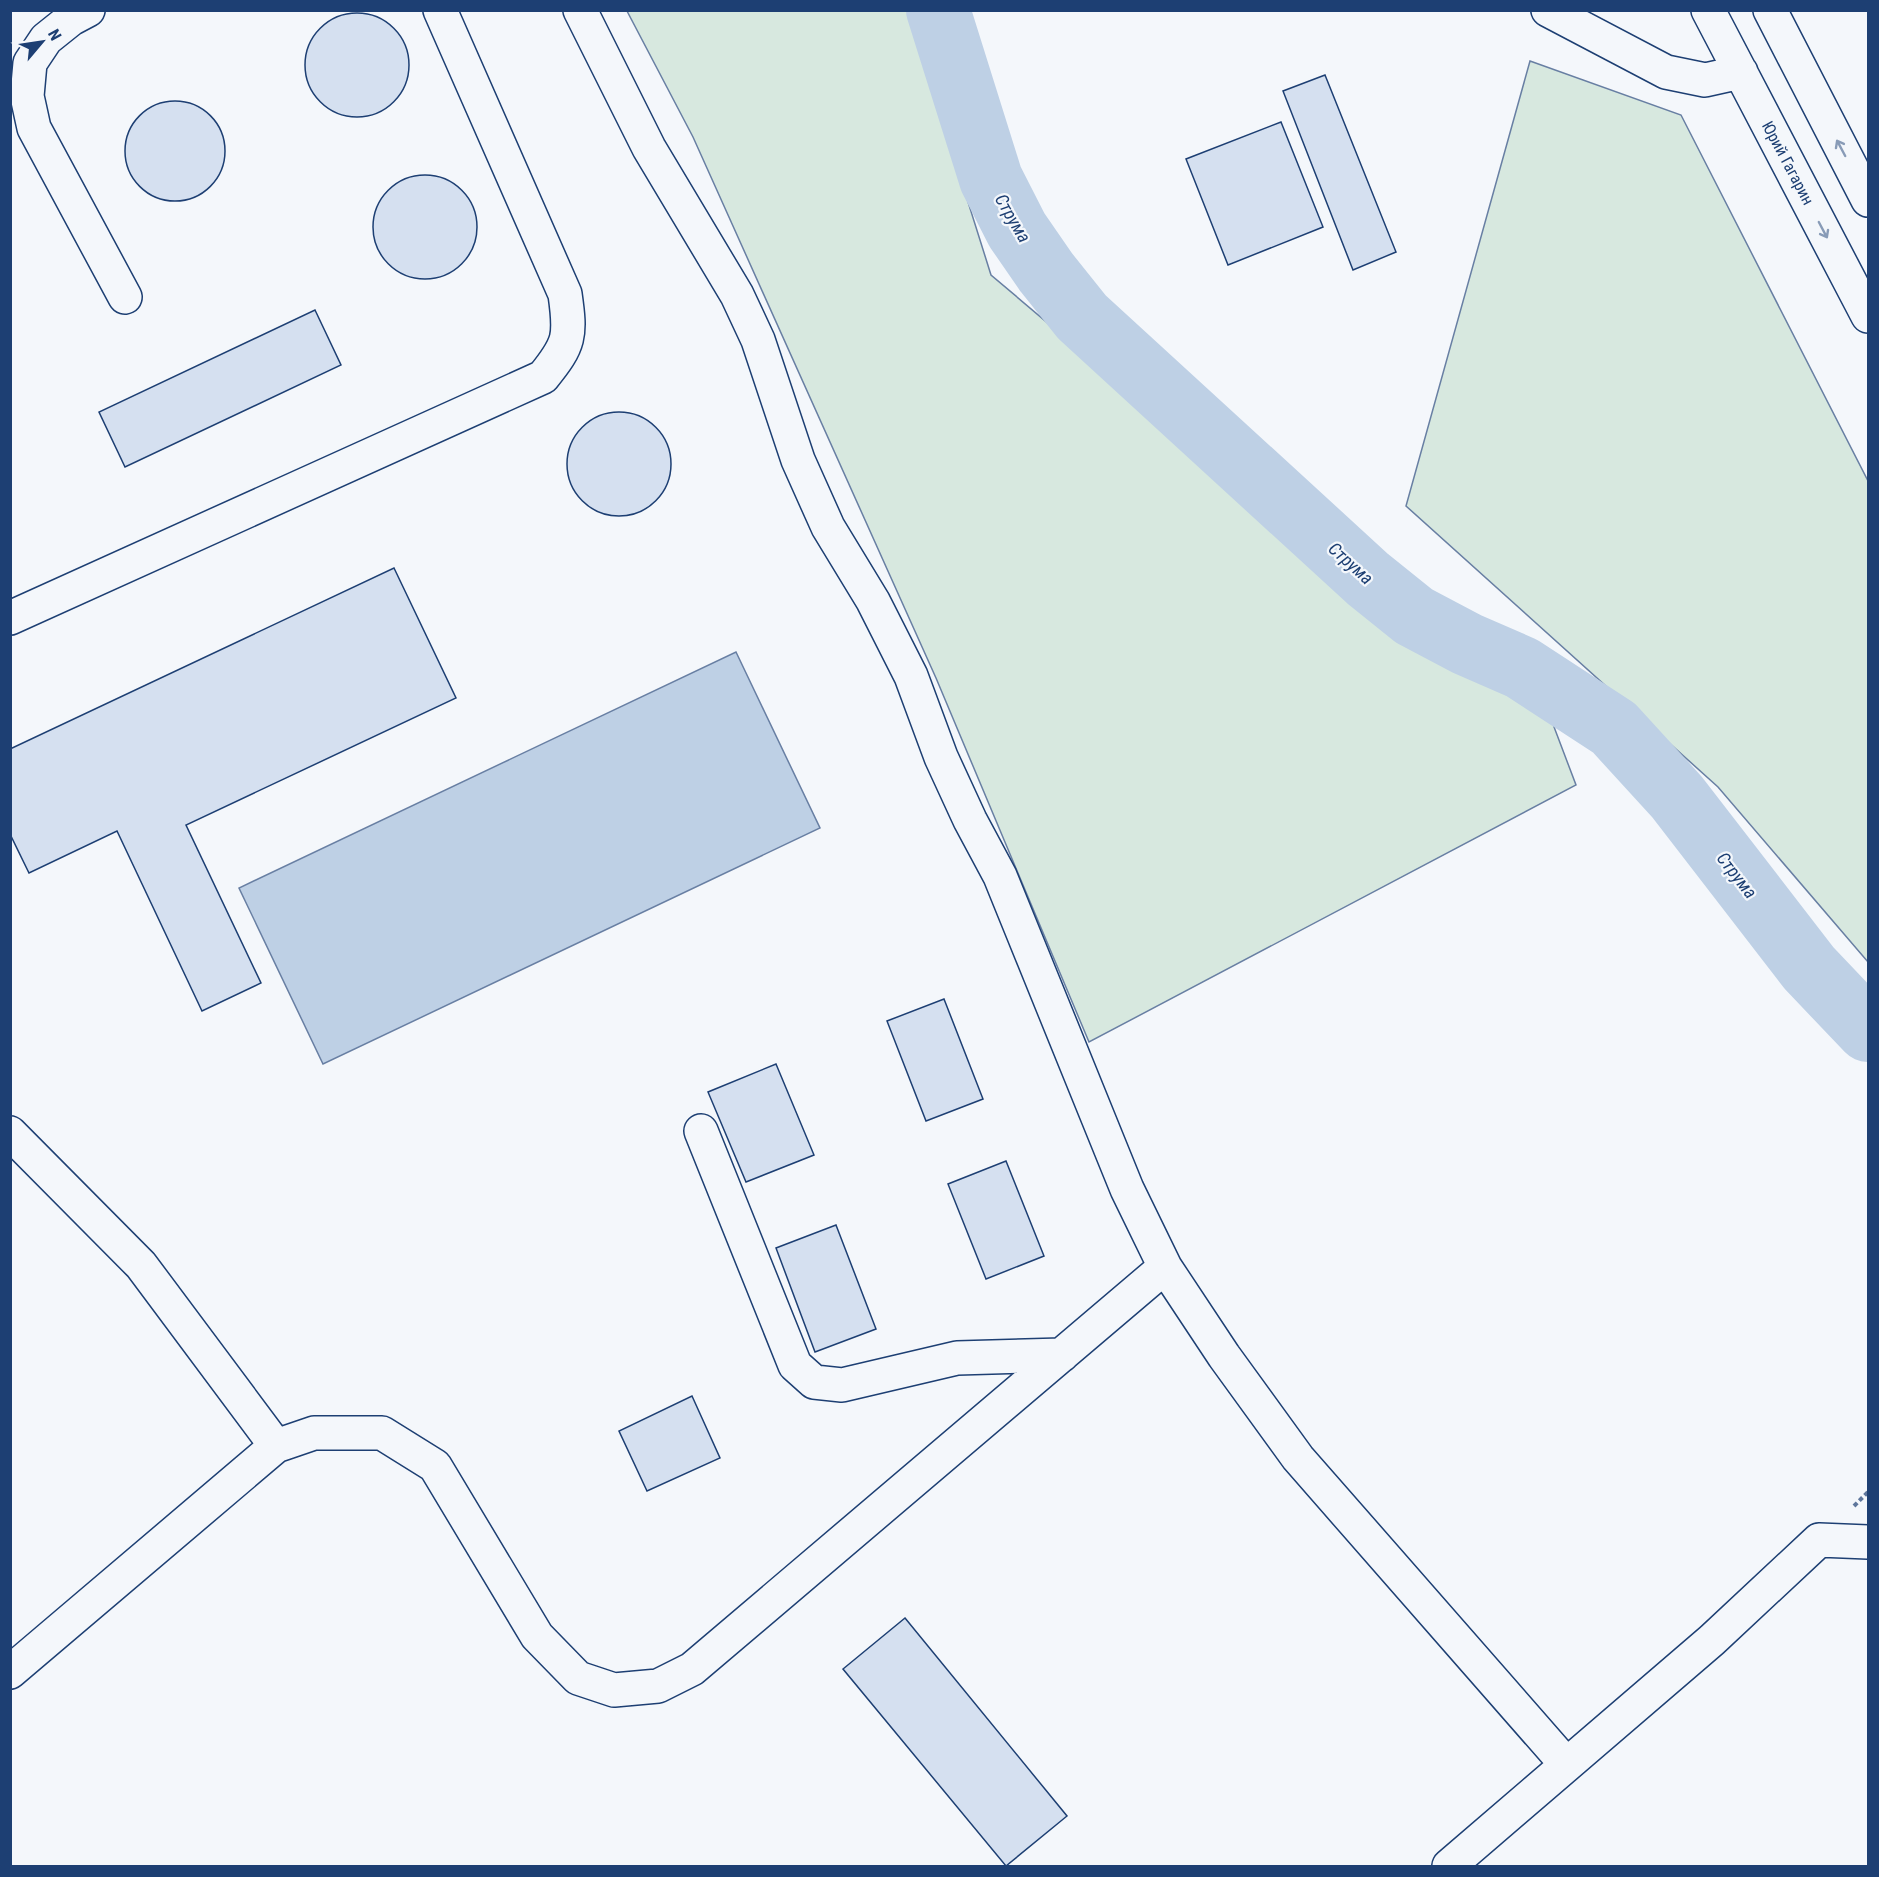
<svg xmlns="http://www.w3.org/2000/svg" width="1879" height="1877" viewBox="0 0 1879 1877" font-family="'Roboto Condensed',sans-serif">
	<rect width="100%" height="100%" fill="#f4f7fb"/>
	<path fill="#d7e8df" stroke="#687fa3" stroke-width="1.5" d="M627 11H908L991 275 1433 649 1548 711 1576 785 1089 1042 936 678 693 137Z
		M1530 61 1681 115 1868 481V962L1718 787 1406 506Z"/>
	<path fill="#bed0e5" stroke="#687fa3" stroke-width="1.5" d="M736 652 820 828 323 1064 239 888Z"/>
	<g fill="none" stroke-linecap="round" stroke-linejoin="round">
		<path stroke="#bed0e5" stroke-width="64" d="M938 10 991 179 1017 230 1046 272 1082 317 1368 579 1414 616 1467 644 1522 668 1614 728 1677 797 1809 968 1868 1030"/>
	</g>
	<path fill="#d5e0f0" stroke="#1d3f73" stroke-width="1.5" d="M305 65a52 52 0 1 1 104 0a52 52 0 1 1-104 0Z
		M1325 75 1396 252 1353 270 1283 91Z
		M125 151a50 50 0 1 1 100 0a50 50 0 1 1-100 0Z
		M1281 122 1323 227 1228 265 1186 159Z
		M373 227a52 52 0 1 1 104 0a52 52 0 1 1-104 0Z
		M315 310 341 365 125 467 99 412Z
		M567 464a52 52 0 1 1 104 0a52 52 0 1 1-104 0Z
		M394 568 456 698 186 825 261 983 202 1011 117 831 29 873 10 834V749Z
		M944 999 983 1099 926 1121 887 1021Z
		M776 1064 814 1155 746 1182 708 1092Z
		M1006 1161 1044 1256 986 1279 948 1184Z
		M836 1225 876 1329 815 1352 776 1248Z
		M692 1396 720 1458 647 1491 619 1431Z
		M905 1618 1067 1816 1006 1866 843 1669Z"/>
	<g fill="none" stroke-linecap="round" stroke-linejoin="round">
		<defs>
			<path id="minor" d="M88 10 71 19 46 39 30 63 27 96 34 128 125 297
				M580 10 649 148 737 295 758 340 798 460 828 527 873 601 911 676 941 757 970 820 1000 876 1127 1189 1165 1267 1224 1356 1298 1458 1566 1764
				M1548 10 1666 72 1705 80 1741 72
				M1708 10 1868 316
				M1770 10 1868 200
				M10 618 543 377C570 344 571 336 565 294L440 10
				M701 1131 795 1365 814 1382 842 1385 957 1358 1062 1355
				M10 1133 141 1265 276 1446
				M10 1672 276 1446 314 1433H382L435 1466 537 1636 578 1678 614 1690 658 1686 692 1669 1165 1267
				M1449 1866 1712 1640 1819 1540 1868 1542"/>
		</defs>
		<use href="#minor" stroke="#1d3f73" stroke-width="36"/>
		<path stroke="#5e769c" stroke-width="4" stroke-dasharray="4.5 3" stroke-linecap="butt" d="M1854 1506 1868 1492"/>
		<use href="#minor" stroke="#f4f7fb" stroke-width="33"/>
	</g>
	<defs><path id="oneway-shaft" d="M-6 0H5M1.5-3L5.5 0L1.5 3" fill="none" stroke-width="1.6" stroke-linecap="round" stroke-linejoin="round" transform="scale(1.5)"/></defs>
	<g stroke="#889bb7">
		<use href="#oneway-shaft" transform="translate(1841 148) rotate(-118)"/>
		<use href="#oneway-shaft" transform="translate(1823 230) rotate(62)"/>
	</g>
	<g text-anchor="middle" dominant-baseline="central" stroke-width="4.5" stroke-linejoin="round" paint-order="stroke">
		<g font-size="16" fill="#1d3f73" stroke="#f4f7fb">
			<text transform="translate(1788 163) rotate(62)">Юрий Гагарин</text>
		</g>
		<g font-size="18" font-style="italic" fill="#1d3f73" stroke="#f4f7fb">
			<text transform="translate(1013 218) rotate(60)">Струма</text>
			<text transform="translate(1351 563) rotate(42)">Струма</text>
			<text transform="translate(1737 875) rotate(52)">Струма</text>
		</g>
	</g>
	<rect width="1879" height="1877" fill="none" stroke="#1d3f73" stroke-width="24"/>
	<g transform="translate(42 42) rotate(61)" stroke="#f4f7fb" stroke-width="4.5" paint-order="stroke">
	<path d="M0-4.5L10 22L0 15L-10 22Z" fill="#1d3f73"/>
	<text y="-9" font-size="16" font-weight="bold" text-anchor="middle" fill="#1d3f73">N</text>
	</g>
</svg>
